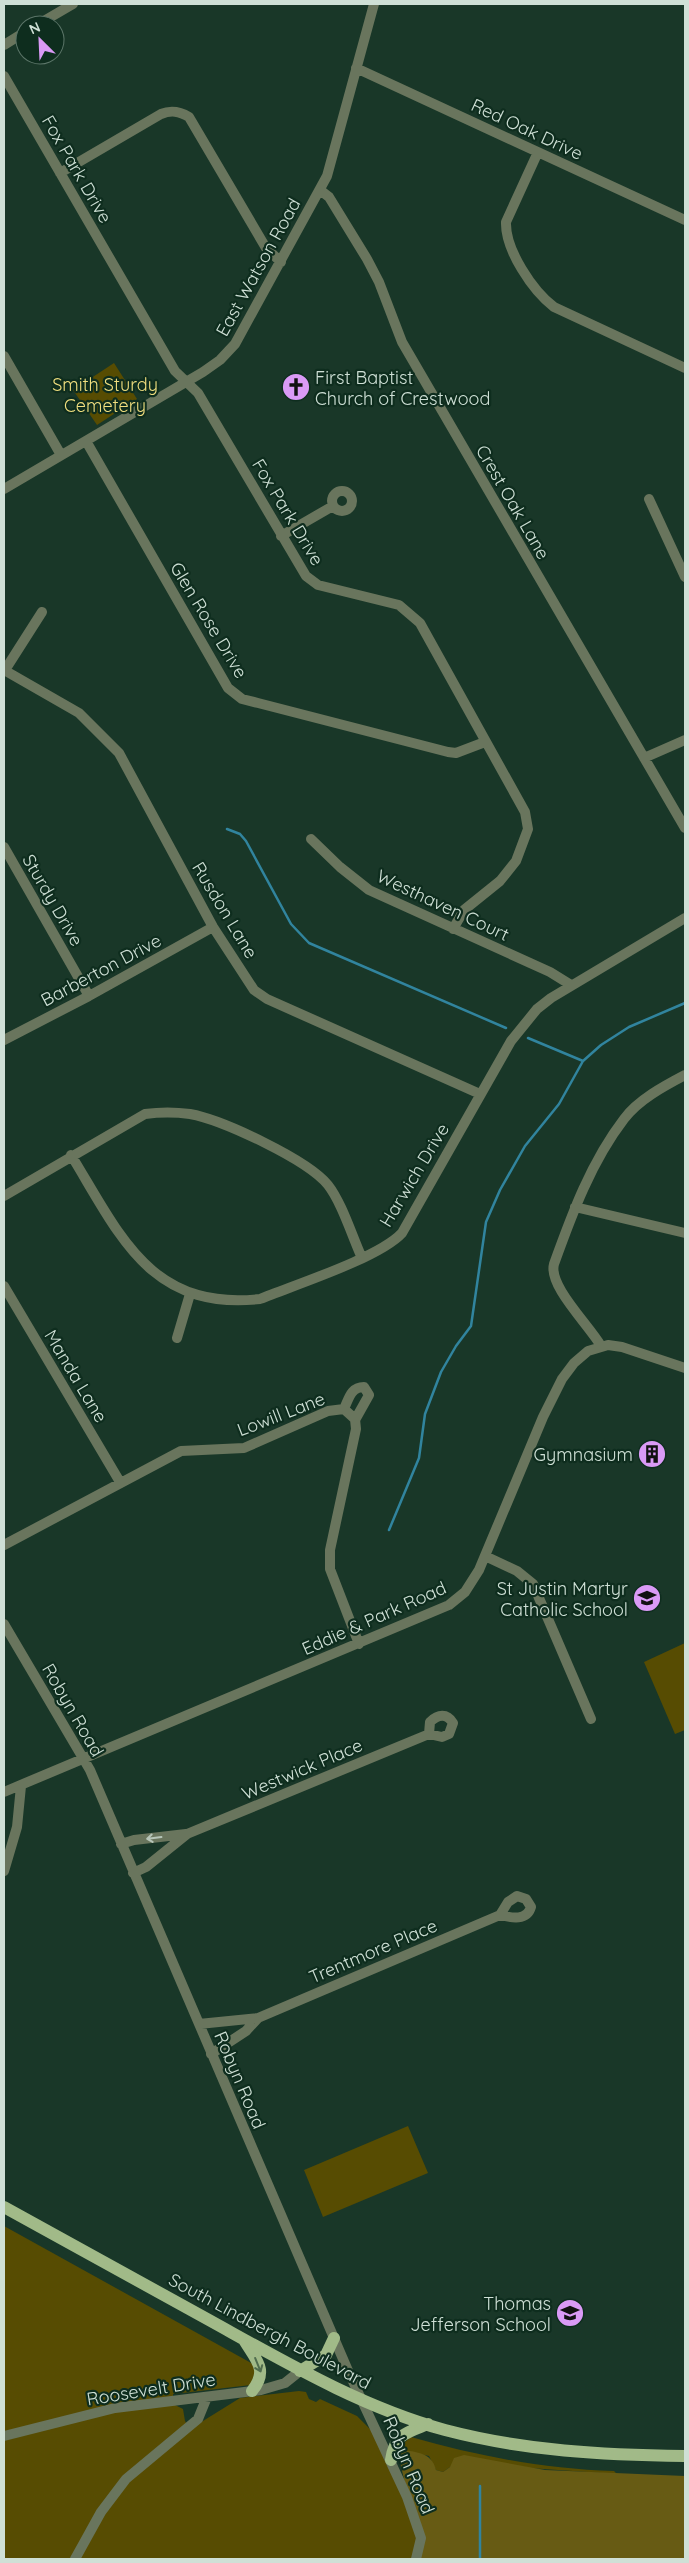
<svg xmlns="http://www.w3.org/2000/svg" width="689" height="2563" viewBox="0 0 689 2563" font-family="Quicksand,sans-serif">
	<rect width="100%" height="100%" fill="#193728"/>
	<path fill="#574c02" d="M114 363 137 399 97 425 73 390Z
		M685 1643V1730L675 1734 644 1662Z
		M408 2126 428 2173 323 2217 304 2170Z
		M4 2226 253 2364 256 2369 251 2385 173 2394V2404L183 2409 185 2421 190 2429 240 2398 299 2391 306 2392 309 2399 316 2402 320 2399 357 2416 372 2431 419 2528 416 2559H4Z
		M411 2437C478 2456 544 2469 614 2471L617 2474 529 2468 483 2460 450 2467 443 2472 436 2470 429 2456 397 2449Z"/>
	<path fill="#675b14" d="M397 2449C413 2452 432 2451 436 2470L443 2472 450 2467 454 2458 464 2455 545 2470 685 2476V2559H416L420 2548Z"/>
	<g fill="none" stroke-linecap="round" stroke-linejoin="round">
		<path stroke="#31849e" stroke-width="2.5" d="M227 829 240 834 246 841 291 924 309 943 506 1028
			M528 1038 583 1061
			M389 1530 419 1458 425 1414 441 1372 456 1346 471 1326 486 1222 500 1190 525 1146 559 1104 583 1061 601 1045 629 1027 685 1003
			M480 2486V2559"/>
		<path stroke="#69755d" stroke-width="10" d="M37 25 73 4
			M4 45 25 32
			M356 68 685 220
			M4 76 175 371 198 393 306 576 318 585 399 605 420 623 525 812 528 829 516 861 500 881 464 910 453 929
			M538 152 506 222C505 250 533 291 554 307L685 368
			M60 173 161 114C171 110 179 111 189 117L266 248 281 262
			M320 190 329 197 367 259 379 282 402 342 685 828
			M4 356 61 455
			M86 441 228 688 242 699 258 703 448 752 456 753 485 742
			M4 489 203 372 220 360 235 344 327 176 374 4
			M332 501a10 10 0 1 1 20 0a10 10 0 1 1-20 0Z
			M649 499 685 577
			M281 536 333 506
			M4 670 79 713 119 753 213 927 254 990 267 999 480 1094
			M5 670 42 612
			M644 758 685 740
			M311 839 340 867 369 890 550 972 571 985
			M4 847 89 996
			M4 1040 89 996 213 927
			M71 1155C120 1235 150 1311 260 1299 294 1285 379 1258 402 1233L511 1041 537 1009 551 998 685 918
			M4 1196 145 1114C160 1112 175 1112 190 1114 223 1120 308 1160 328 1185 342 1203 352 1236 362 1258
			M575 1207 685 1233
			M4 1286 120 1482
			M177 1338 190 1294
			M601 1346C589 1325 548 1286 554 1264 572 1214 591 1162 624 1119 638 1100 664 1086 685 1075
			M344 1409C349 1398 351 1387 364 1387L369 1395 355 1420
			M4 1545 181 1451 244 1448 328 1411 344 1409 355 1419 356 1429 330 1550V1569L359 1644
			M485 1556 517 1571 533 1584 591 1719
			M4 1624 90 1770 349 2373 407 2497 421 2538 416 2559
			M4 1792 449 1605 465 1592 479 1570 543 1417 562 1379 574 1363 588 1351 608 1345 622 1347 685 1368
			M121 1844 134 1840 186 1834
			M4 1871 17 1827 21 1786
			M133 1873 146 1867 187 1834 429 1734 442 1737 449 1734 453 1723C447 1713 438 1714 430 1722L429 1734
			M199 2024 258 2018 500 1915C512 1918 527 1921 531 1907L526 1899 517 1896 508 1902 500 1915
			M211 2054 246 2031 258 2018
			M4 2436 115 2408 261 2390 285 2383 300 2371
			M75 2559 101 2512 126 2479 198 2419 207 2397"/>
		<path stroke="#a1ba88" stroke-width="12" d="M4 2207C72 2245 141 2282 209 2320 285 2362 361 2407 445 2430 525 2451 603 2455 685 2456
			M244 2340C256 2360 269 2370 252 2391
			M300 2371 326 2355 334 2338
			M391 2460C395 2434 405 2433 428 2424"/>
	</g>
	<defs><path id="oneway-shaft" d="M-6 0H5M1.5-3L5.5 0L1.5 3" fill="none" stroke-width="1.6" stroke-linecap="round" stroke-linejoin="round" transform="scale(1.25)"/></defs>
	<use stroke="#b6c5b8" href="#oneway-shaft" transform="translate(154 1838) rotate(173)"/>
	<use stroke="#506c4e" href="#oneway-shaft" transform="translate(258 2365) rotate(68)"/>
	<defs>
		<symbol id="church-disc" viewBox="-11 -11 22 22"><circle r="9.5" fill="#da9af6" stroke="#0e2d1e"/><path d="M-1.2-6h2.4v3.5h3.3v2.4h-3.3V6h-2.4V-.1h-3.3v-2.4h3.3Z" fill="#111"/></symbol>
		<symbol id="building-disc" viewBox="-11 -11 22 22"><circle r="9.5" fill="#da9af6" stroke="#0e2d1e"/><path d="M-4-6H4V6H1V3H-1V6H-4ZM-2.5-4.3h1.7v1.8h-1.7ZM.8-4.3h1.7v1.8H.8ZM-2.5-1h1.7V.8h-1.7ZM.8-1h1.7V.8H.8Z" fill="#111"/></symbol>
		<symbol id="school-disc" viewBox="-11 -11 22 22"><circle r="9.5" fill="#da9af6" stroke="#0e2d1e"/><path d="M0-5L7-2L0 1L-7-2ZM-4 1L0 2.5L4 1V4Q0 6-4 4Z" fill="#111"/></symbol>
	</defs>
	<g fill-rule="evenodd">
		<use href="#church-disc" x="280" y="371" width="32" height="32"/>
		<use href="#building-disc" x="636" y="1438" width="32" height="32"/>
		<use href="#school-disc" x="631" y="1582" width="32" height="32"/>
		<use href="#school-disc" x="554" y="2297" width="32" height="32"/>
	</g>
	<g text-anchor="middle" dominant-baseline="central" stroke-width="4.5" stroke-linejoin="round" paint-order="stroke">
		<g font-size="18" fill="#cfe0d6" stroke="#0e2d1e">
			<text transform="translate(527 129) rotate(25)">Red Oak Drive</text>
			<text transform="translate(77 169) rotate(60)">Fox Park Drive</text>
			<text transform="translate(258 267) rotate(-61)">East Watson Road</text>
			<text transform="translate(513 502) rotate(60)">Crest Oak Lane</text>
			<text transform="translate(288 512) rotate(59)">Fox Park Drive</text>
			<text transform="translate(209 620) rotate(59)">Glen Rose Drive</text>
			<text transform="translate(53 900) rotate(60)">Sturdy Drive</text>
			<text transform="translate(443 905) rotate(25)">Westhaven Court</text>
			<text transform="translate(225 910) rotate(59)">Rusdon Lane</text>
			<text transform="translate(101 970) rotate(-28)">Barberton Drive</text>
			<text transform="translate(414 1175) rotate(-59)">Harwich Drive</text>
			<text transform="translate(76 1376) rotate(59)">Manda Lane</text>
			<text transform="translate(281 1414) rotate(-21)">Lowill Lane</text>
			<text transform="translate(374 1618) rotate(-24)">Eddie &amp; Park Road</text>
			<text transform="translate(73 1710) rotate(60)">Robyn Road</text>
			<text transform="translate(302 1769) rotate(-23)">Westwick Place</text>
			<text transform="translate(373 1951) rotate(-23)">Trentmore Place</text>
			<text transform="translate(240 2080) rotate(67)">Robyn Road</text>
			<text transform="translate(270 2331) rotate(28)">South Lindbergh Boulevard</text>
			<text transform="translate(151 2389) rotate(-9)">Roosevelt Drive</text>
			<text transform="translate(409 2465) rotate(67)">Robyn Road</text>
		</g>
		<g font-size="18" fill="#cfe0d6" stroke="#0e2d1e" text-anchor="end">
			<text x="315" y="377" text-anchor="start">First Baptist<tspan x="315" dy="21">Church of Crestwood</tspan></text>
			<text x="633" y="1454">Gymnasium</text>
			<text x="628" y="1588">St Justin Martyr<tspan x="628" dy="21">Catholic School</tspan></text>
			<text x="551" y="2303">Thomas<tspan x="551" dy="21">Jefferson School</tspan></text>
		</g>
		<g font-size="18" fill="#f1df7f" stroke="#0e2d1e">
			<text x="105" y="384">Smith Sturdy<tspan x="105" dy="21">Cemetery</tspan></text>
		</g>
	</g>
	<rect width="689" height="2563" fill="none" stroke="#cfe0d6" stroke-width="10"/>
	<g transform="translate(40 40) rotate(336)"><circle r="24" fill="#0e2d1e" stroke="#5b7568"/>
	<path d="M0-4L9 19L0 12L-9 19Z" fill="#da9af6"/>
	<text y="-8" font-size="14" font-weight="bold" text-anchor="middle" fill="#cfe0d6">N</text>
	</g>
</svg>
